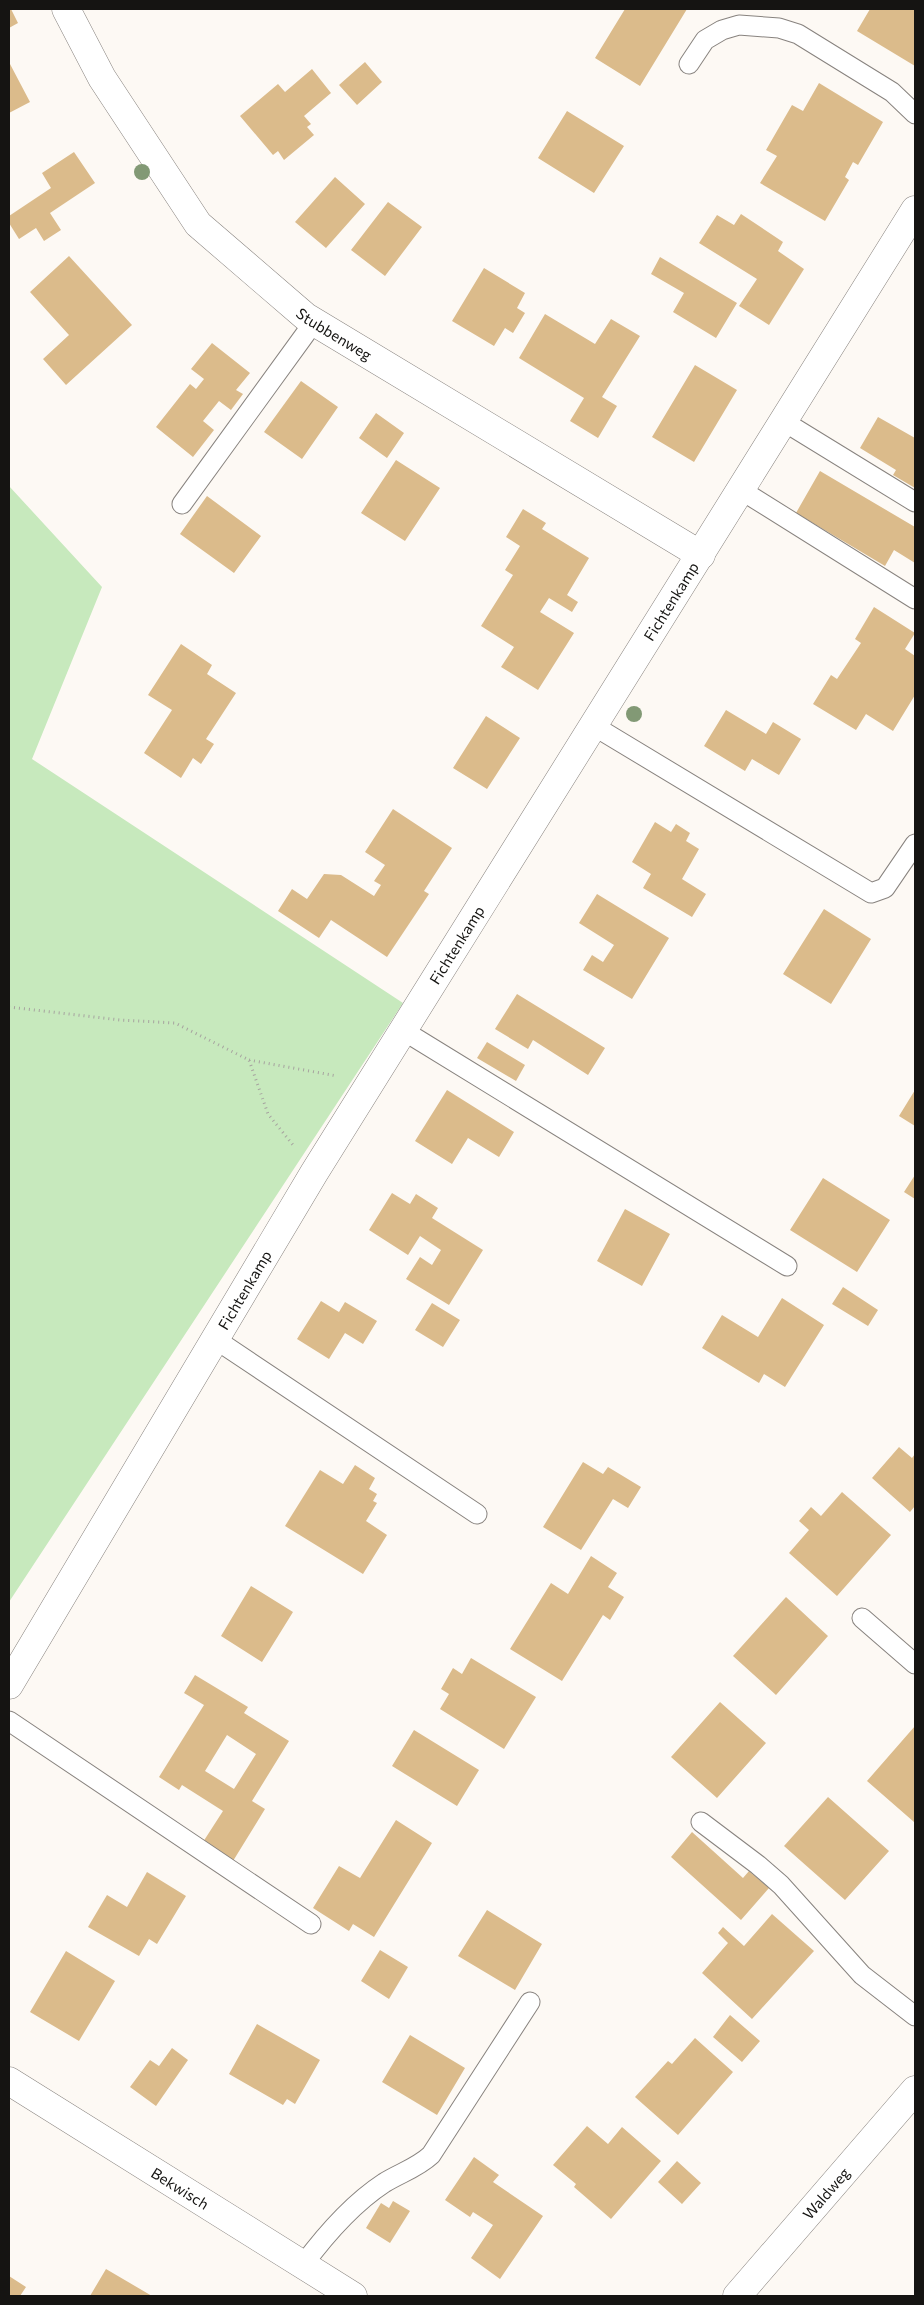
<svg xmlns="http://www.w3.org/2000/svg" width="924" height="2305" viewBox="0 0 924 2305" font-family="Commissioner,sans-serif">
	<rect width="100%" height="100%" fill="#fdf9f4"/>
	<path fill="#c7e9bd" d="M9 486 102 587 32 759 403 1003 9 1602Z"/>
	<path fill="#dbbb8b" fill-rule="evenodd" d="M9 9H11L18 23 9 28Z
		M625 9H687L640 86 595 58Z
		M870 9H915V66L857 31Z
		M365 62 382 82 357 105 339 85Z
		M10 64 30 102 9 113V65Z
		M312 69 331 93 304 116 311 124 307 127 314 135 284 160 278 151 273 155 240 116 278 84 285 92Z
		M819 83 883 122 858 165 853 162 845 177 849 180 825 221 760 183 777 156 766 150 792 105 803 111Z
		M567 111 624 146 594 193 538 158Z
		M74 152 95 183 50 213 61 230 44 241 36 228 19 239 9 223V216L51 188 42 173Z
		M335 177 365 204 326 248 295 222Z
		M388 202 422 227 385 276 351 250Z
		M741 214 783 242 778 251 804 269 769 325 739 306 757 279 699 243 717 215 734 225Z
		M69 256 132 325 66 385 43 359 69 335 30 292Z
		M660 257 737 303 716 338 673 312 684 293 651 274Z
		M484 268 525 293 517 308 525 313 513 333 505 328 494 346 452 321Z
		M545 314 595 344 611 319 640 336 602 397 617 406 598 438 570 421 584 398 519 358Z
		M212 343 250 373 236 390 243 394 231 410 219 401 203 421 214 430 193 457 156 427 190 384 196 389 204 379 191 369Z
		M695 365 737 390 694 462 652 437Z
		M301 381 338 407 302 459 264 432Z
		M376 413 404 433 387 458 359 438Z
		M878 417 915 438V488L893 475 896 470 860 448Z
		M396 460 440 488 405 541 361 513Z
		M820 471 915 527V563L894 550 885 566 796 513Z
		M207 496 261 536 234 573 180 534Z
		M523 509 546 523 542 529 589 558 567 595 578 602 572 612 549 598 540 612 574 633 538 690 501 667 514 647 481 626 513 575 505 570 520 546 506 537Z
		M874 607 915 633 905 649 915 656V695L893 731 866 714 856 730 813 704 831 675 837 679 861 643 855 639Z
		M181 644 212 665 207 674 236 693 206 739 214 744 201 764 193 758 181 778 144 753 172 710 148 695Z
		M726 710 766 734 773 722 801 739 779 775 752 759 745 771 704 746Z
		M486 716 520 738 487 789 453 768Z
		M393 809 452 848 424 891 429 894 387 957 331 920 319 938 278 911 292 889 307 899 324 874 341 875 374 896 381 885 374 881 385 865 365 852Z
		M655 822 671 832 676 824 690 833 686 841 699 849 682 879 706 894 692 917 643 888 651 874 632 862Z
		M597 894 669 938 632 999 583 970 592 955 603 962 614 945 579 923Z
		M824 909 871 939 831 1004 783 974Z
		M517 994 605 1048 588 1075 533 1040 528 1049 495 1029Z
		M487 1042 525 1065 516 1081 477 1058Z
		M447 1090 514 1132 499 1157 468 1138 452 1164 415 1141Z
		M915 1090V1126L899 1116Z
		M915 1175V1199L904 1192Z
		M823 1178 890 1220 857 1272 790 1230Z
		M392 1193 410 1204 416 1194 438 1208 432 1218 483 1250 449 1305 406 1279 420 1257 432 1265 441 1250 420 1236 408 1255 369 1230Z
		M625 1209 670 1234 642 1286 597 1261Z
		M843 1287 878 1310 868 1326 832 1304Z
		M782 1298 824 1325 785 1387 764 1374 759 1383 702 1348 722 1315 758 1337Z
		M321 1301 339 1312 345 1302 377 1321 363 1344 345 1333 329 1359 297 1339Z
		M432 1303 460 1320 443 1347 415 1330Z
		M899 1447 912 1458 915 1454V1506L910 1512 872 1478Z
		M583 1462 603 1474 608 1467 641 1487 628 1508 613 1499 581 1550 543 1527Z
		M355 1465 375 1478 369 1489 377 1494 373 1501 377 1503 366 1521 387 1535 363 1574 285 1526 320 1470 343 1484Z
		M842 1492 891 1535 837 1596 789 1553 809 1530 799 1521 811 1507 821 1516Z
		M591 1556 617 1573 608 1587 624 1597 610 1620 603 1615 562 1681 510 1649 551 1583 568 1594Z
		M251 1586 293 1612 262 1662 221 1636Z
		M786 1597 828 1636 776 1695 733 1656Z
		M471 1658 536 1697 504 1749 440 1709 449 1694 441 1689 453 1668 462 1674Z
		M195 1675 248 1707 244 1713 289 1741 252 1801 265 1809 233 1861 203 1842 223 1811 182 1785 179 1790 159 1777 204 1705 184 1693ZM227 1735 256 1754 234 1789 205 1771Z
		M720 1702 766 1743 717 1798 671 1757Z
		M915 1726V1821L914 1822 867 1781Z
		M414 1730 479 1770 457 1806 392 1766Z
		M828 1797 889 1851 845 1900 784 1846Z
		M396 1820 432 1843 374 1937 353 1924 349 1931 313 1908 339 1866 360 1878Z
		M692 1832 743 1878 749 1871 769 1888 741 1920 671 1857Z
		M147 1872 186 1896 157 1944 149 1939 139 1956 88 1927 107 1895 127 1907Z
		M487 1910 542 1944 515 1990 458 1956Z
		M772 1914 814 1951 752 2019 702 1973 728 1943 718 1933 723 1927 744 1946Z
		M380 1950 408 1967 389 1999 361 1981Z
		M66 1951 115 1981 79 2041 30 2012Z
		M730 2015 760 2041 742 2062 713 2037Z
		M257 2024 320 2060 295 2104 287 2099 283 2105 229 2074Z
		M410 2035 465 2068 437 2115 382 2082Z
		M695 2038 733 2072 678 2135 635 2097 668 2061 672 2064Z
		M172 2048 188 2060 156 2106 130 2087 150 2060 159 2066Z
		M587 2126 608 2144 622 2127 661 2161 611 2219 574 2187 576 2184 553 2165Z
		M474 2157 499 2175 493 2182 543 2216 500 2279 471 2258 493 2225 473 2212 470 2217 445 2200Z
		M677 2161 701 2183 682 2204 658 2182Z
		M393 2201 410 2211 390 2243 366 2228 381 2203 389 2208Z
		M106 2269 152 2296H90Z
		M9 2276 26 2287 20 2296H9Z"/>
	<g fill="none" stroke-linecap="round" stroke-linejoin="round">
		<defs>
			<path id="service" d="M689 64 705 40 722 30 739 25 779 28 798 34 892 92 915 114
				M783 421 915 502
				M741 490 915 599
				M182 504 314 322
				M594 726 871 893 885 888 915 844
				M404 1031 787 1266
				M215 1339 477 1514
				M862 1618 915 1664
				M9 1721 311 1924
				M701 1822 758 1865 781 1885 862 1975 915 2016
				M303 2265C326 2234 352 2204 384 2183 400 2173 417 2168 431 2155L530 2002"/>
			<g id="minor">
				<path id="s1" d="M66 9 102 78 198 224 306 317 701 555"/>
				<path id="s2" d="M9 1685 314 1173 915 210"/>
				<path id="s3" d="M9 2081 353 2296"/>
			</g>
			<g id="secondary">
				<path id="s4" d="M737 2296 915 2090"/>
			</g>
		</defs>
		<use href="#service" stroke="#88837f" stroke-width="21"/>
		<use href="#minor" stroke="#88837f" stroke-width="29"/>
		<use href="#secondary" stroke="#88837f" stroke-width="29"/>
		<path stroke="#a6a39f" stroke-width="3" stroke-dasharray="1 4" stroke-linecap="butt" d="M9 1007 120 1020 175 1023 249 1060 268 1114 293 1145
			M249 1060 337 1076"/>
		<use href="#service" stroke="#fff" stroke-width="19"/>
		<use href="#minor" stroke="#fff" stroke-width="28"/>
		<use href="#secondary" stroke="#fff" stroke-width="28"/>
	</g>
	<g fill="#829975">
		<circle cx="142" cy="172" r="8"/>
		<circle cx="634" cy="714" r="8"/>
	</g>
	<g text-anchor="middle" dominant-baseline="central" stroke-width="5" stroke-linejoin="round" paint-order="stroke">
		<g font-size="15" fill="#151412" stroke="#fff">
			<text stroke="none"><textPath href="#s1" startOffset="428">Stubbenweg</textPath></text>
			<text stroke="none"><textPath href="#s2" startOffset="1270">Fichtenkamp</textPath></text>
			<text stroke="none"><textPath href="#s2" startOffset="865">Fichtenkamp</textPath></text>
			<text stroke="none"><textPath href="#s2" startOffset="460">Fichtenkamp</textPath></text>
			<text stroke="none"><textPath href="#s3" startOffset="202">Bekwisch</textPath></text>
			<text stroke="none"><textPath href="#s4" startOffset="136">Waldweg</textPath></text>
		</g>
	</g>
	<rect width="924" height="2305" fill="none" stroke="#151412" stroke-width="20"/>
</svg>
